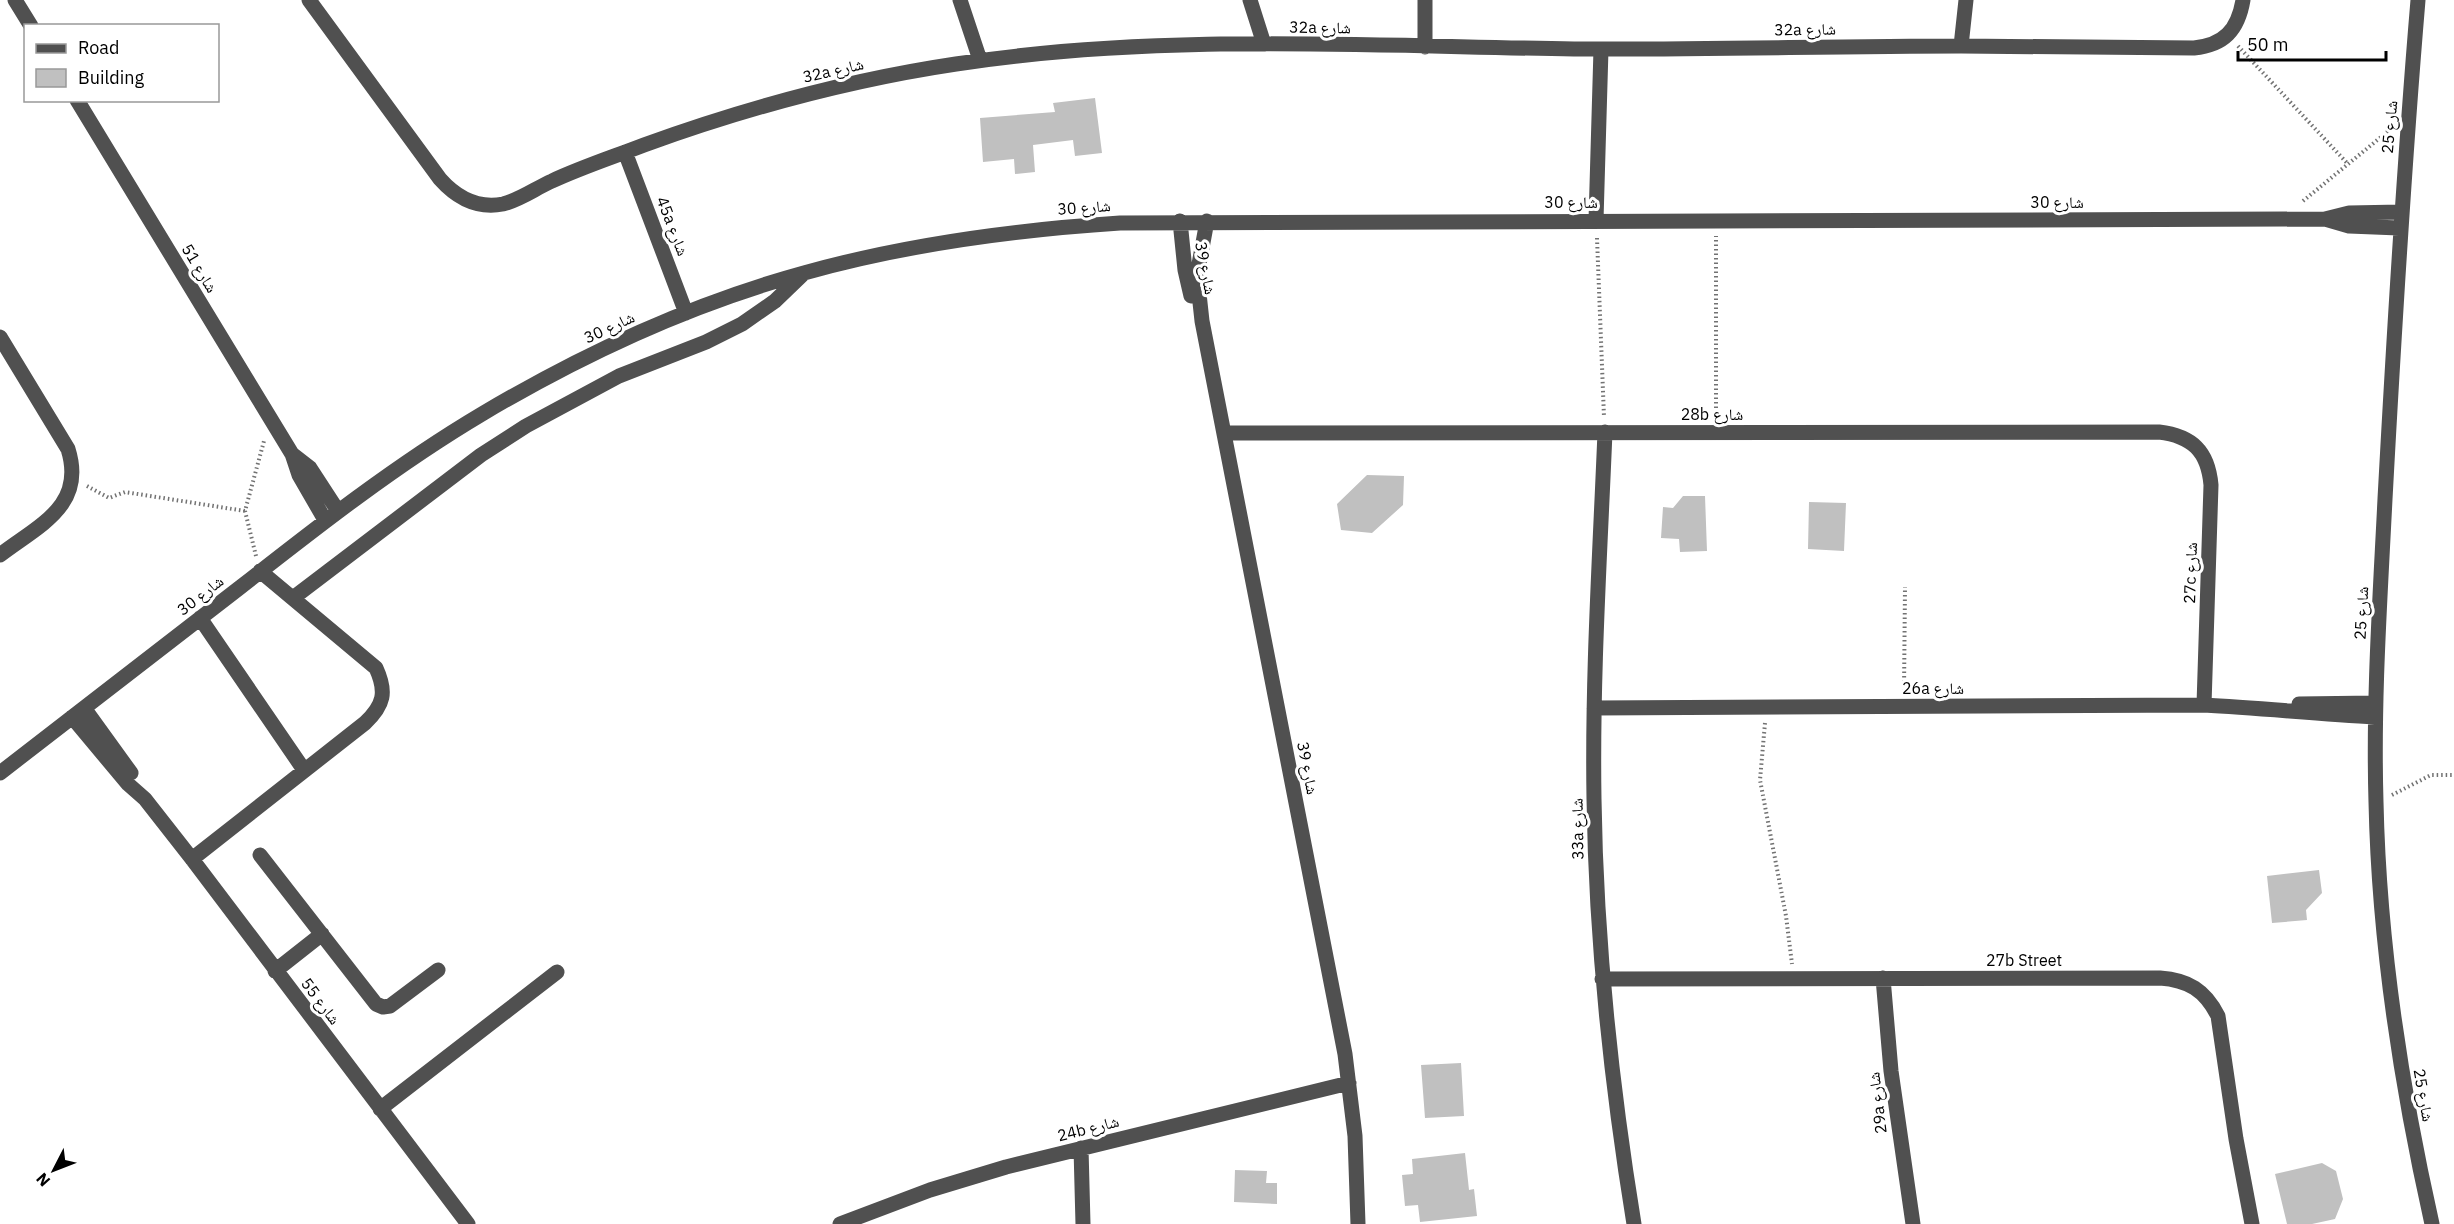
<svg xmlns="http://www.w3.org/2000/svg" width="2454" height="1224" viewBox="0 0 2454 1224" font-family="'IBM Plex Sans','Noto Naskh Arabic',sans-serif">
	<rect width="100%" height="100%" fill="#fff"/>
	<path fill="#c0c0c0" d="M1095 98 1102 153 1075 156 1073 140 1033 145 1035 172 1015 174 1014 159 983 162 980 118 1055 112 1053 103Z
		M1367 475 1404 476 1403 505 1372 533 1341 530 1337 504Z
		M1683 496H1705L1707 551 1680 552 1679 539 1661 538 1663 507 1673 508Z
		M1809 502 1846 503 1844 551 1808 549Z
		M2319 870 2322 893 2306 910 2307 920 2272 923 2267 876Z
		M1461 1063 1464 1116 1425 1118 1421 1065Z
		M1465 1153 1469 1190 1474 1189 1477 1216 1420 1222 1418 1205 1405 1206 1402 1175 1413 1174 1412 1159Z
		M2322 1163 2336 1171 2343 1199 2335 1219 2312 1224H2287L2275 1174Z
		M1235 1170 1267 1171 1266 1183H1277V1204L1234 1202Z"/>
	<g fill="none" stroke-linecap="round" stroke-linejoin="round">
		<path stroke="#727272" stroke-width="4" stroke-dasharray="1.5 3" stroke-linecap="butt" d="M2238 46 2348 164
			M2303 201 2392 128
			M1597 238 1604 417
			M1716 417V236
			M87 486 109 498 125 492 245 511
			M256 556 245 511 264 441
			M1904 691 1905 587
			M1765 723 1760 780 1786 916 1792 964
			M2392 795 2431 775H2454"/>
		<path stroke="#505050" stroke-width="15" d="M15 0 31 26
			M309 0 440 179C456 197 477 209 503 204 520 200 536 188 552 181 582 167 613 157 644 145 746 108 849 80 956 64 1160 33 1369 46 1574 49 1703 50 1832 46 1961 46 2038 46 2116 47 2194 48 2224 45 2238 30 2243 0
			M960 0 980 60
			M1250 0 1264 44
			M2418 0C2404 166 2394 333 2385 499 2380 600 2373 701 2376 802 2379 944 2401 1086 2432 1224
			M1961 46 1966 0
			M1425 47V0
			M77 100 292 454 299 475 325 520
			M625 152 686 313
			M2325 219 2349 226 2399 228
			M1596 220 1601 49
			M1180 221 1185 270 1191 296
			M1207 221 1197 275 1202 321 1345 1054 1355 1136 1358 1224
			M0 337 68 449C86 506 39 525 0 555
			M1605 432C1600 554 1592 677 1594 799 1596 942 1611 1083 1634 1224
			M1224 433 2159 432C2192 436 2208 451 2211 485L2204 705
			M292 454 310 468 338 511
			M293 598 481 455 526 426 619 376 706 342 742 324 775 301 802 275
			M200 618 304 770
			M2299 704 2375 703
			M84 708 131 773
			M1594 708 2204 705C2261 708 2318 714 2375 717
			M72 717 128 784 145 799 192 859 468 1224
			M0 773C79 712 159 650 238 589 317 527 396 465 482 414 583 354 691 304 804 273 907 244 1013 230 1120 223L2325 219 2349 213 2401 212
			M260 855 376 1004 383 1007 390 1006 438 970
			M192 859 365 723C384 705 387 692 376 668L260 571
			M275 971 322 934
			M1883 978 1891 1071 1913 1224
			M1602 979 2160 978C2188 980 2205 990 2218 1016L2236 1139 2252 1224
			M380 1109 557 972
			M1081 1148 1083 1224
			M840 1224 930 1190 1006 1167 1349 1083"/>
	</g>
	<g text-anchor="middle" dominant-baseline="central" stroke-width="6" stroke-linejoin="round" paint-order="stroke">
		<g font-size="16" fill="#000" stroke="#fff">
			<text transform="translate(1320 27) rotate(1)">32a شارع</text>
			<text transform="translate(1805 29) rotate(-1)">32a شارع</text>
			<text transform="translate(833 70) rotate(-13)">32a شارع</text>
			<text transform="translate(2389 127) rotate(-85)">شارع 25</text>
			<text x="1571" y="202">شارع 30</text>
			<text x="2057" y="202">شارع 30</text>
			<text transform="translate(1084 207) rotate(-4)">شارع 30</text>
			<text transform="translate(673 226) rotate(69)">45a شارع</text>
			<text transform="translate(200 268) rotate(59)">شارع 51</text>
			<text transform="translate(1206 268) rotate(79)">شارع 39</text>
			<text transform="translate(609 327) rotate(-25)">شارع 30</text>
			<text x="1712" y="414">28b شارع</text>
			<text transform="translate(2190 573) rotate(-88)">27c شارع</text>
			<text transform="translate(200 595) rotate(-38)">شارع 30</text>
			<text transform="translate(2361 613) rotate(-87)">شارع 25</text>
			<text x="1933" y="688">26a شارع</text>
			<text transform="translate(1308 768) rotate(79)">شارع 39</text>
			<text transform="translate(1577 829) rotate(-91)">33a شارع</text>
			<text x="2024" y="960">27b Street</text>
			<text transform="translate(321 1001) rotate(53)">شارع 55</text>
			<text transform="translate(2424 1095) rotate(80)">شارع 25</text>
			<text transform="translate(1877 1103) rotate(-97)">29a شارع</text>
			<text transform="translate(1088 1128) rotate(-14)">24b شارع</text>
		</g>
	</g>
	<rect x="24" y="24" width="195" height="78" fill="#ffffff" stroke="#999999" stroke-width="1.5"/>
	<rect x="36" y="44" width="30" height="9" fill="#505050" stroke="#999999" stroke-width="1.5"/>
	<text x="78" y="54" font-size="18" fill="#000000">Road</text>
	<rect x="36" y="69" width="30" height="18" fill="#c0c0c0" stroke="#999999" stroke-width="1.5"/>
	<text x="78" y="84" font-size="18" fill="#000000">Building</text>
	<g transform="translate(54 1170) rotate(228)" stroke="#ffffff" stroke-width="4.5" paint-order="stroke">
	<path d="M0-4.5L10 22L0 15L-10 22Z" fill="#000000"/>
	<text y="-9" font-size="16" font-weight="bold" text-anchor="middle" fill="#000000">N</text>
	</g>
	<path d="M2238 51v9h148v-9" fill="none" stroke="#000000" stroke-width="3"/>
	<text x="2247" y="51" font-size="18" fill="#000000" stroke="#ffffff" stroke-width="4.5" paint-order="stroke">50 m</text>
</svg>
